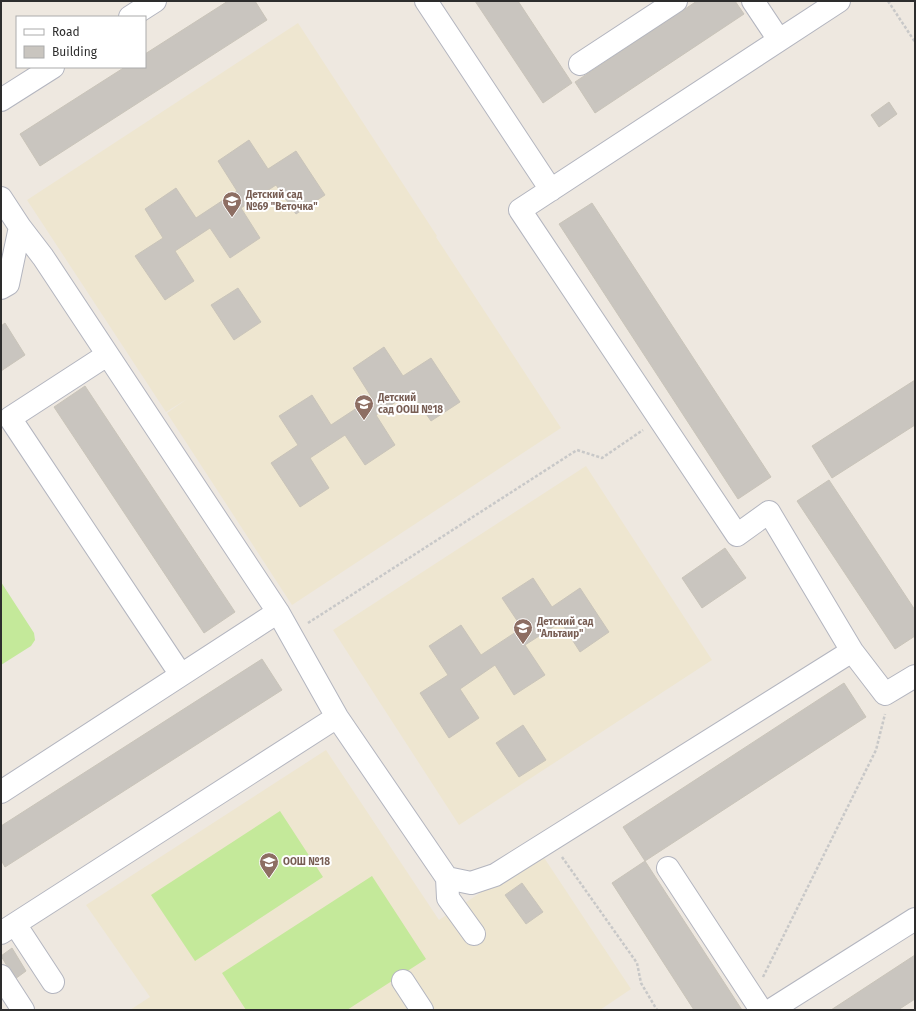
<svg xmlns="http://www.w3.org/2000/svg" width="916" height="1011" viewBox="0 0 916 1011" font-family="'Fira Sans',sans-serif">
	<rect width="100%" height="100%" fill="#eee8e0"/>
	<path fill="#eee6d0" d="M298 23 437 236 436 237 561 428 292 605 167 413 187 399 166 412 27 200Z
		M586 466 712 660 459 825 333 630Z
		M326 750 439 920 541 853 631 989 600 1010H130L150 997 86 905Z"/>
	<path fill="#c4e99a" d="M1 582 34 633 35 640 31 646 1 665Z
		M280 811 323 877 195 961 151 895Z
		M372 876 426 959 347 1010H246L222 973Z"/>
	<path fill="#c9c5bf" stroke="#c9c4b9" d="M228 1H255L267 20 40 166 20 134 125 67H145V54Z
		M475 1H518L572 83 543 103Z
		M697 1H735L744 14 595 113 575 82Z
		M889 102 897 114 879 127 871 115Z
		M249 140 268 169 296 151 325 195 296 214 276 185 241 208 260 238 230 258 210 228 175 251 194 281 165 300 135 256 163 238 145 209 176 188 196 218 237 191 218 161Z
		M592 203 771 477 738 499 559 224Z
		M238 288 261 322 234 340 211 305Z
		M5 323 25 355 1 371V326Z
		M384 347 403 376 431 358 460 402 431 421 411 392 376 415 395 445 365 465 345 435 310 458 329 488 300 507 271 463 298 445 279 416 312 395 331 425 372 398 353 368Z
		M915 380V425L832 478 812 446Z
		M85 386 235 612 204 633 54 407Z
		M829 480 915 610V636L895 649 797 501Z
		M725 548 746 578 702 608 682 578Z
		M533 578 552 607 580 588 609 632 580 652 561 622 525 645 545 675 514 695 495 665 460 689 479 718 449 738 420 693 448 675 429 646 461 625 481 655 522 628 502 598Z
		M262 659 282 690 5 867 1 860V826Z
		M844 683 866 717 645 861 623 827Z
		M523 725 546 760 519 777 496 743Z
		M645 861 742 1010H694L612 883Z
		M522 883 543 912 526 924 505 895Z
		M12 948 26 971 15 979 1 956Z
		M915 955V999L898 1010H831Z"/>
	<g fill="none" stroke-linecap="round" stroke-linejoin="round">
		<defs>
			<path id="minor" d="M426 1 551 190
				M753 1 779 40
				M839 1 520 210 737 535 769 512 852 651
				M130 17 155 1
				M580 64 676 1
				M1 100 53 67
				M1 198 20 227 8 284 1 288
				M20 227 43 257 278 612 337 717 447 878 471 883 495 875 852 651 885 694 915 676
				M107 355 10 418 181 675
				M1 792 278 612
				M668 868 761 1010
				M447 878 448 898 474 934
				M15 924 53 982
				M1 933 337 717
				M1 976 23 1010
				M403 981 422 1010
				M771 1010 915 919"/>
		</defs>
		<use href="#minor" stroke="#b3b5bf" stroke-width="24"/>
		<path stroke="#c8c8c8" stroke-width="2.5" stroke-dasharray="3 2" stroke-linecap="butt" d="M888 1 915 42
			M308 623 577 450 602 458 643 430
			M562 857 637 963 641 983 657 1010
			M763 977 876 750 885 714"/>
		<use href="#minor" stroke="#fff" stroke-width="22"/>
	</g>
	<defs>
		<symbol id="school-pin" viewBox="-11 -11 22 30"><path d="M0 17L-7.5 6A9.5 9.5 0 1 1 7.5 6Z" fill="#8d6e63" stroke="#fff"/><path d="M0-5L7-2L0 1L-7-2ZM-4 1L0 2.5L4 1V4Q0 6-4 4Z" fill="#fff"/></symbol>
	</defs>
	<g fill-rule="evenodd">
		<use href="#school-pin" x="221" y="190" width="22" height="30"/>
		<use href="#school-pin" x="353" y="393" width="22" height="30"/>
		<use href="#school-pin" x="512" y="617" width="22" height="30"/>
		<use href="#school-pin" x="258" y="851" width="22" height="30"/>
	</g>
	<g text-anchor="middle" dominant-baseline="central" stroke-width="4" stroke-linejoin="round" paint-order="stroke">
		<g font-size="10" font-weight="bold" fill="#785e54" stroke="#fff" text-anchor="start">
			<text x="246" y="195">Детский сад<tspan x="246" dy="12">№69 "Веточка"</tspan></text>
			<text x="378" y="398">Детский<tspan x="378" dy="12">сад ООШ №18</tspan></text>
			<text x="537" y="622">Детский сад<tspan x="537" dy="12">"Альтаир"</tspan></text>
			<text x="283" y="862">ООШ №18</text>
		</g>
	</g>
	<rect width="916" height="1011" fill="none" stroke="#2d2d2d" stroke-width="4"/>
	<rect x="16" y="16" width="130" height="52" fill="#ffffff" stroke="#ababab"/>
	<rect x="24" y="29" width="20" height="6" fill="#ffffff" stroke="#ababab"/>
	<text x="52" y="36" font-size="12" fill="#2d2d2d">Road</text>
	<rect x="24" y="46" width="20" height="12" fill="#c9c5bf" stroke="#ababab"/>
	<text x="52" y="56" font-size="12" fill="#2d2d2d">Building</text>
</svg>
